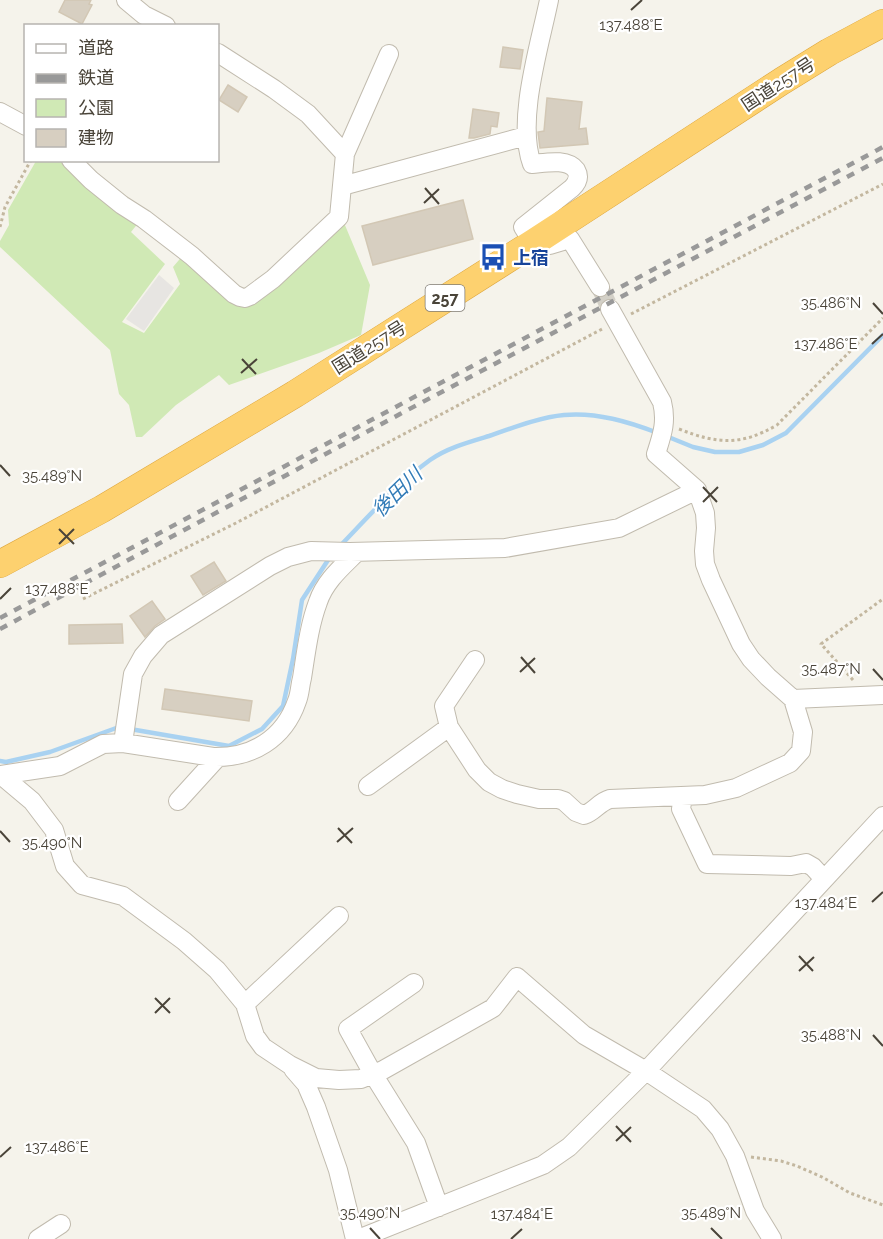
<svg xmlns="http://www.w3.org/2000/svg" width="883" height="1239" viewBox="0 0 883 1239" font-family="Raleway,'Noto Sans JP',sans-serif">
	<rect width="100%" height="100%" fill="#f5f3eb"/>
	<path fill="#d0e9b5" d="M36 161H66L139 222 131 232 165 264 122 322 144 333 180 284 173 267 184 254 232 298 342 218 370 285 361 335 319 353 229 385 219 375 176 405 142 437H136L129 405 119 394 110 350 0 247V241L9 225 8 210Z"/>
	<path fill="#e7e5e2" d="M159 275 174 288 144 331 126 319Z"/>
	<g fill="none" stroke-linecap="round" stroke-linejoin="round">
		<path stroke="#a9d2f1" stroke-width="4.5" d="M666 436 693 447 715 452H739L763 445 786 433 883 335
			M340 546C367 518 398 483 430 460 447 448 469 442 489 436 512 428 541 417 564 415 597 412 629 422 658 433
			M130 729 229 746 262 729 283 706 293 659 302 600 330 557
			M0 761 6 762 50 752 119 727"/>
	</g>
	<path fill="#d7cfc1" stroke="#d2c7b4" stroke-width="1.5" d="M65 0H91L89 4 92 5 82 24 59 12Z
		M503 47 523 50 520 69 500 67Z
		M228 85 247 97 238 112 219 100Z
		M547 98 582 102 579 129 586 128 588 144 540 148 538 132 544 131Z
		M473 109 499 113 497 127 491 126 490 134 474 138H469Z
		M463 200 473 239 373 265 362 226Z
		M214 562 226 581 203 595 191 576Z
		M152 601 165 619 155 626 145 637 130 616Z
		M122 624 123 643 69 644V625Z
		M165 689 252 701 249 721 162 709Z"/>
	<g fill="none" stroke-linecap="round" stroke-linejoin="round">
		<path stroke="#d3d0c7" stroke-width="18" stroke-dasharray="18 9" stroke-linecap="butt" d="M600 287 610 309"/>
		<defs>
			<path id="minor" d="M126 0 144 15 166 26
				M549 0C540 45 516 120 532 164 545 163 567 158 576 170 580 177 577 183 572 188L523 227 533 243 550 245 570 239 600 287
				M0 112 26 126
				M345 154 389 54
				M71 160 91 180 122 205 144 219 192 256 234 294 240 297 245 298 250 296 273 279 339 217 345 154 308 114 274 89 218 53
				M342 186 526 136
				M793 699 883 695
				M449 727 444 706 475 660
				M123 743 213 757C252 758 284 739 297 701 300 694 300 685 302 678 306 653 309 626 318 602 325 581 342 567 357 552
				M0 775 60 766 103 744 123 743 133 674 143 656 161 635 270 566 288 557 311 551 350 552 505 548 619 528 697 490
				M1 775 32 801 54 830 65 866 82 885 123 896 184 941 217 970 245 1004 255 1036 263 1047 290 1065 316 1078 339 1080 361 1079 383 1070 493 1008 517 977 584 1035 646 1071 703 1109 720 1129 735 1156 755 1211 772 1239
				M368 786 449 727 477 770 489 782 502 789 517 794 539 799H558L564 801 576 812 584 815C594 812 599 802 610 799L705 795 736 788 790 763 801 751 803 732 793 699 768 677 751 659 741 644 711 580 705 564 704 551 706 528 705 513 697 490 656 454C662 435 667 422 662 402L610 309
				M683 796 681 809 707 864 791 866 806 863 813 867 824 879
				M178 801 218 757
				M414 983 348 1029 373 1074 416 1143 439 1207
				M245 1004 339 916
				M293 1069 306 1084 316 1107 338 1170 355 1239
				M38 1239 61 1224
				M358 1239 543 1165 569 1147 646 1071 883 816"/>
			<path id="highway" d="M0 564 102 509 295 394 533 243 782 81 829 52 883 23"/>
		</defs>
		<use href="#minor" stroke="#c1bbae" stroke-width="20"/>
		<use href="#highway" stroke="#dda63e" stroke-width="28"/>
		<path stroke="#c3b79f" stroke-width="3" stroke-dasharray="3 3" stroke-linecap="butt" d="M0 227 5 207 31 160
			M631 314 883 184
			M679 429C717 444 741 446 777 425L883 318
			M83 599 236 523 604 328
			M853 680 821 644 883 599
			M751 1157 781 1161 797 1166 822 1177 850 1193 883 1205"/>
		<use href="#minor" stroke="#fff" stroke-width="18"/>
		<use href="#highway" stroke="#fdd16f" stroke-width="27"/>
		<path stroke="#999" stroke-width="4.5" stroke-dasharray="8 8" stroke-linecap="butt" d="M0 618 883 147
			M0 629 400 414 883 158"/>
	</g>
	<path fill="none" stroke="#4a4439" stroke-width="2" d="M631 10 642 0M425 188 439 204M424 203 439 189M873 303 883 314M872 344 883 334M242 359 256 374M241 373 257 359M0 465 10 476M703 487 717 502M703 502 718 487M59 529 74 544M59 544 74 529M0 599 11 588M521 657 535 673M873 669 883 680M520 672 535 658M338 828 352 843M0 831 10 842M337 842 353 828M872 902 883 892M799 956 813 971M799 971 814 957M155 998 170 1013M155 1013 170 998M873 1035 883 1046M616 1126 631 1142M616 1141 631 1127M0 1157 11 1147M370 1228 380 1239M711 1228 722 1239M511 1239 522 1229"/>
	<defs>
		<symbol id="bus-bare" viewBox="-9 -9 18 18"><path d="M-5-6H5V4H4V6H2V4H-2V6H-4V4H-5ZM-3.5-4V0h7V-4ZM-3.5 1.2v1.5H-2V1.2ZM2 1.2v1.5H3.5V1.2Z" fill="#1a4fb4" stroke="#fff" stroke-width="2.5" paint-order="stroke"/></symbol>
	</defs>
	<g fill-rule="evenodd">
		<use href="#bus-bare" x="474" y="238" width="38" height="38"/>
	</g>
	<g text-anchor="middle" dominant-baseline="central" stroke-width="4.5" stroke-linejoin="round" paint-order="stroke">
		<rect fill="#fff" stroke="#807c74" stroke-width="1.5" x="425.5" y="285" width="39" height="26" rx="4.5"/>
		<g font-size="16" font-weight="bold" fill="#4a4439">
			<text x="445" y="298">257</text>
		</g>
		<g font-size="18" fill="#4a4439" stroke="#fff">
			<text transform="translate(778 84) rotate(-33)">国道257号</text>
			<text transform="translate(369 347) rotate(-32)">国道257号</text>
		</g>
		<g font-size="18" font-weight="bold" fill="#164399" stroke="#fff" text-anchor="start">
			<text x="513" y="257">上宿</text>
		</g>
		<g font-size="20" font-style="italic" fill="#317bb7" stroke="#fff">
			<text transform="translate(397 492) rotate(-44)">後田川</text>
		</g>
	</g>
	<g font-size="15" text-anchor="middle" fill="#4a4439" stroke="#fff" stroke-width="4.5" stroke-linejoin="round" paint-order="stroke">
		<text x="631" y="30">137.488°E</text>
		<text x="831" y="308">35.486°N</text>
		<text x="826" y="349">137.486°E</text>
		<text x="52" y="481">35.489°N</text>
		<text x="57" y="594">137.488°E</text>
		<text x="831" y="674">35.487°N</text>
		<text x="52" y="848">35.490°N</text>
		<text x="826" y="908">137.484°E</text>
		<text x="831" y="1040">35.488°N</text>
		<text x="57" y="1152">137.486°E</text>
		<text x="370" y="1218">35.490°N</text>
		<text x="711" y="1218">35.489°N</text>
		<text x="522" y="1219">137.484°E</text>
	</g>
	<rect x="24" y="24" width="195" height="138" fill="#ffffff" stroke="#b7b4b0" stroke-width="1.5"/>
	<rect x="36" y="44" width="30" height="9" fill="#ffffff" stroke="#b7b4b0" stroke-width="1.5"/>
	<text x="78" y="54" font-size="18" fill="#4a4439">道路</text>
	<rect x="36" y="74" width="30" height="9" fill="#999999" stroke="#b7b4b0" stroke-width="1.5"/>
	<text x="78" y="84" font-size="18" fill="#4a4439">鉄道</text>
	<rect x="36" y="99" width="30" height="18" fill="#d0e9b5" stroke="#b7b4b0" stroke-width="1.5"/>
	<text x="78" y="114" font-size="18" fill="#4a4439">公園</text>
	<rect x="36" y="129" width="30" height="18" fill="#d7cfc1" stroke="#b7b4b0" stroke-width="1.5"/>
	<text x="78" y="144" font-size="18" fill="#4a4439">建物</text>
</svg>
